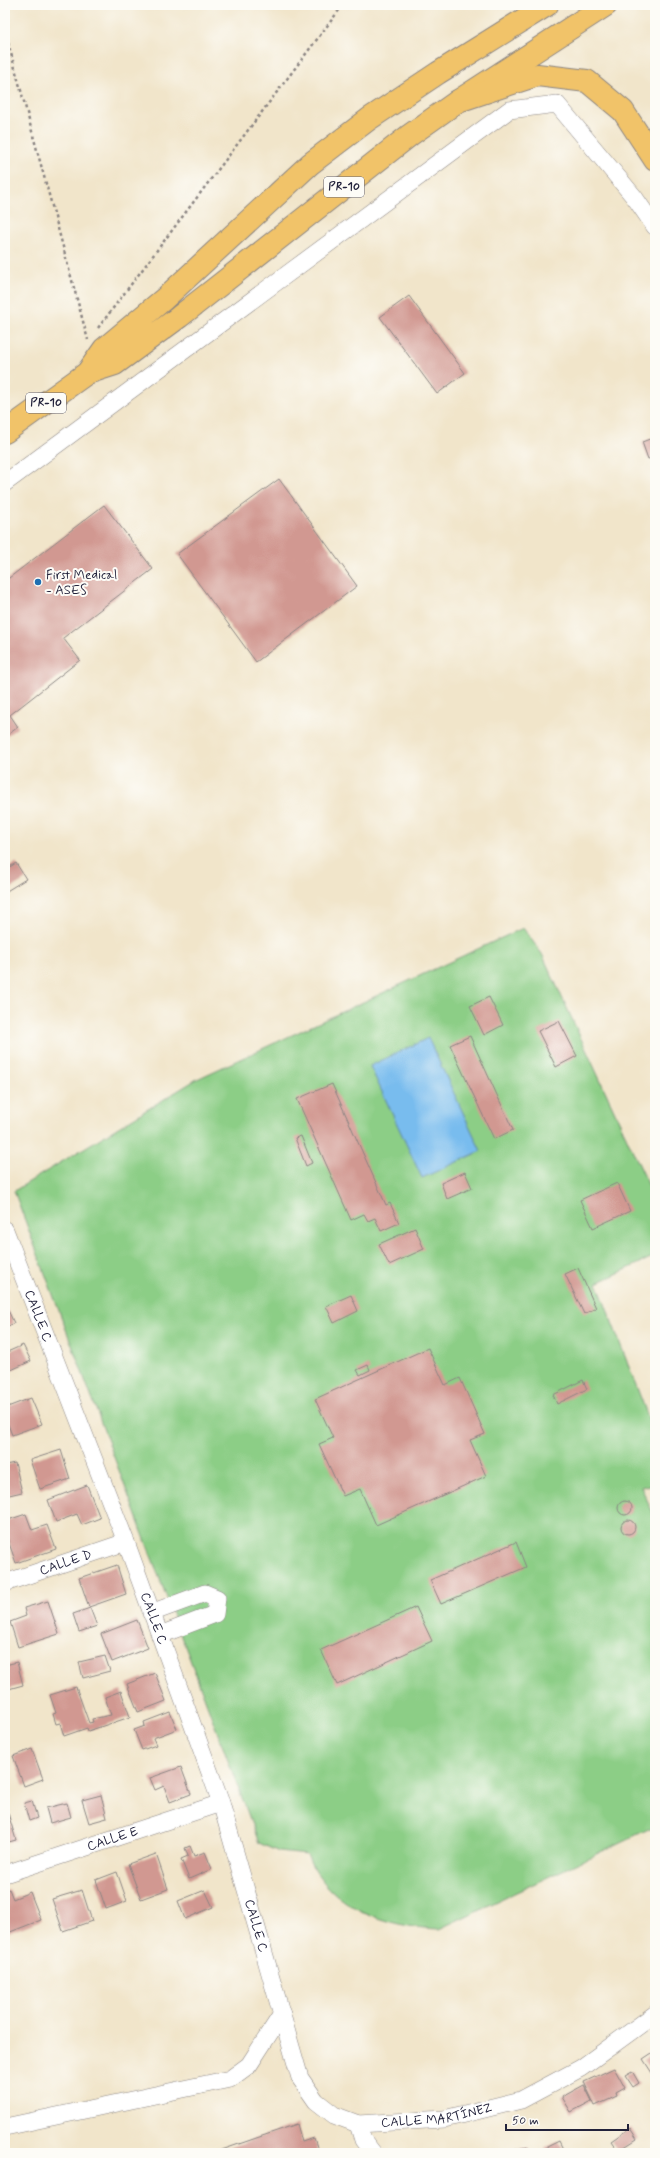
<svg xmlns="http://www.w3.org/2000/svg" width="660" height="2158" viewBox="0 0 660 2158" font-family="Mynerve,sans-serif">
	<rect width="100%" height="100%" fill="#fdfcf7"/>
	<filter id="ink" filterUnits="userSpaceOnUse"><feTurbulence type="fractalNoise" baseFrequency=".025" numOctaves="2"/><feDisplacementMap in="SourceGraphic" scale="8" xChannelSelector="R" yChannelSelector="G"/><feConvolveMatrix kernelMatrix="1 2 1 2 8 2 1 2 1" color-interpolation-filters="sRGB"/></filter>
	<filter id="wash" filterUnits="userSpaceOnUse"><feTurbulence type="fractalNoise" baseFrequency=".012" numOctaves="4" result="noise"/><feDisplacementMap in="SourceGraphic" scale="16" xChannelSelector="R" yChannelSelector="G"/><feGaussianBlur stdDeviation="0.9" result="paint"/><feColorMatrix in="noise" values="0 0 0 0 0 0 0 0 0 0 0 0 0 0 0 0 0 1.4 0 .05"/><feComposite in="paint" operator="in"/></filter>
	<g filter="url(#wash)">
		<rect width="100%" height="100%" fill="#f1e5ca"/>
		<path fill="#8cce86" stroke="#577860" d="M523 928 542 954 655 1199V1256L597 1283 655 1435V1484L641 1487 655 1517V1826L439 1929C385 1927 330 1908 307 1855L279 1852 259 1843 14 1191 197 1079Z"/>
		<path fill="#78bcee" stroke="#4d6f94" d="M428 1038 481 1151 422 1178 370 1066Z"/>
		<g id="blocks">
			<path fill="#d19891" d="M409 296 465 373 437 394 380 317Z
				M655 437V457L648 459 642 442Z
				M279 479 357 586 256 662 177 554Z
				M104 505 153 569 63 638 80 660 10 715 18 727 5 737V581Z
				M16 863 26 879 5 892V870Z
				M489 997 503 1025 484 1035 470 1006Z
				M559 1021 577 1056 556 1067 538 1031Z
				M470 1036 513 1130 494 1139 450 1045Z
				M332 1084 386 1205 390 1203 399 1223 381 1231 375 1218 368 1221 364 1214 351 1220 297 1099Z
				M301 1136 312 1163 306 1166 295 1138Z
				M465 1172 472 1188 447 1199 441 1183Z
				M617 1183 630 1211 593 1228 580 1200Z
				M415 1228 424 1249 389 1265 379 1244Z
				M578 1268 596 1308 584 1314 565 1274Z
				M5 1275 9 1282 5 1284Z
				M351 1295 358 1311 334 1323 326 1306Z
				M5 1304 14 1323 5 1328Z
				M23 1345 31 1361 9 1371 5 1361V1353Z
				M428 1348 445 1385 460 1378 485 1434 470 1440 486 1476 376 1525 360 1489 343 1496 319 1444 333 1438 315 1399Z
				M368 1365 370 1370 360 1375 357 1370Z
				M583 1380 587 1389 557 1404 553 1395Z
				M31 1398 42 1424 12 1435 5 1417V1408Z
				M61 1450 70 1479 40 1489 30 1460Z
				M15 1463 22 1492 5 1496V1465Z
				M87 1485 100 1518 82 1525 77 1514 56 1522 48 1500Z
				M618 1508a7 7 0 1 1 14 0a7 7 0 1 1-14 0Z
				M26 1514 32 1530 47 1525 56 1549 16 1563 5 1532V1521Z
				M621 1527a7 7 0 1 1 14 0a7 7 0 1 1-14 0Z
				M516 1542 526 1567 441 1604 430 1580Z
				M117 1565 126 1594 89 1607 79 1578Z
				M48 1601 59 1634 18 1647 10 1622 26 1616 24 1608Z
				M416 1607 432 1641 337 1685 321 1650Z
				M90 1608 97 1626 79 1632 73 1614Z
				M137 1620 148 1648 112 1662 101 1634Z
				M105 1656 110 1671 83 1678 79 1662Z
				M17 1662 23 1685 5 1690V1665Z
				M155 1673 166 1701 138 1712 127 1684Z
				M76 1687 89 1723 93 1722 92 1719 111 1715 105 1697 121 1691 130 1717 88 1731 87 1728 64 1736 60 1723 56 1724 53 1714 56 1713 50 1695Z
				M170 1712 177 1729 153 1738 156 1745 142 1750 134 1730 145 1726 144 1722Z
				M32 1749 43 1779 24 1786 13 1756Z
				M181 1767 191 1794 170 1802 164 1786 155 1790 150 1778Z
				M101 1795 107 1818 89 1823 82 1800Z
				M32 1801 37 1818 29 1821 24 1803Z
				M67 1803 71 1817 50 1823 46 1808Z
				M8 1813 16 1840 5 1843V1814Z
				M190 1846 194 1856 205 1852 212 1869 189 1879 181 1859 188 1856 185 1848Z
				M156 1854 168 1889 141 1899 128 1864Z
				M117 1872 127 1901 106 1909 96 1880Z
				M9 1889 13 1899 30 1892 41 1920 5 1934V1891Z
				M82 1890 92 1921 63 1931 52 1899Z
				M205 1890 213 1907 185 1919 178 1901Z
				M655 2051V2072L652 2073 643 2059Z
				M614 2068 625 2088 616 2093 617 2096 595 2106 584 2082Z
				M632 2071 639 2083 633 2087 625 2075Z
				M584 2085 592 2101 571 2112 562 2097Z
				M297 2124 302 2142 314 2138 319 2153H213Z
				M630 2128 637 2139 618 2151 611 2141Z
				M559 2141 565 2153H547L545 2148Z
				M528 2147 529 2153H514L513 2150Z"/>
		</g>
	</g>
	<g filter="url(#ink)">
		<use href="#blocks" fill-opacity="0" stroke="#8a8482" stroke-width="1"/>
		<g fill="none" stroke-linecap="round" stroke-linejoin="round">
			<defs>
				<g id="minor">
					<path d="M5 483 509 110 557 104 635 198 655 227"/>
					<path id="s1" d="M5 1230 126 1542 221 1803 300 2078 316 2101 334 2115 358 2124 444 2119 521 2100 581 2068 655 2014"/>
					<path id="s2" d="M5 1583 126 1542"/>
					<path d="M151 1613 205 1593 217 1598 215 1614 160 1635"/>
					<path id="s3" d="M5 1874 221 1803"/>
					<path d="M358 2124 363 2140 373 2153"/>
					<path d="M5 2127 230 2079 249 2065 282 2014"/>
				</g>
				<path id="major" d="M87 373 115 364 179 317 410 135 458 101 606 5
					M5 432 87 373 104 349 164 299 310 164 369 119 438 73 547 5"/>
				<path id="highway" d="M458 101 537 75 587 81 623 111 655 160"/>
			</defs>
			<use href="#minor" stroke="#8a8482" stroke-width="18"/>
			<use href="#major" stroke="#8a8482" stroke-width="24"/>
			<use href="#highway" stroke="#8a8482" stroke-width="24"/>
			<path stroke="#8a8482" stroke-width="2.5" stroke-dasharray="3 3" stroke-linecap="butt" d="M5 31 88 340
				M98 328 343 5"/>
			<use href="#minor" stroke="#fff" stroke-width="17"/>
			<use href="#major" stroke="#f1c369" stroke-width="22"/>
			<use href="#highway" stroke="#f1c369" stroke-width="22"/>
		</g>
	</g>
	<circle fill="#1f6fb2" stroke="#fdfcf7" stroke-width="1.5" cx="38" cy="582" r="4"/>
	<g text-anchor="middle" dominant-baseline="central" stroke-width="4" stroke-linejoin="round" paint-order="stroke">
		<g fill="#fdfcf7" stroke="#646373" stroke-width="1">
			<rect x="324" y="177" width="40" height="20" rx="3"/>
			<rect x="26" y="393" width="40" height="20" rx="3"/>
		</g>
		<g font-size="12" font-weight="bold" fill="#22223b">
			<text x="344" y="187">PR-10</text>
			<text x="46" y="403">PR-10</text>
		</g>
		<g font-size="13" fill="#22223b" stroke="#fdfcf7" text-anchor="start">
			<text x="46" y="575">First Medical<tspan x="46" dy="15">- ASES</tspan></text>
		</g>
		<g font-size="13" fill="#22223b" stroke="#fdfcf7">
			<text stroke="none"><textPath href="#s1" startOffset="92">CALLE C</textPath></text>
			<text stroke="none"><textPath href="#s2" startOffset="64">CALLE D</textPath></text>
			<text stroke="none"><textPath href="#s1" startOffset="416">CALLE C</textPath></text>
			<text stroke="none"><textPath href="#s3" startOffset="113">CALLE E</textPath></text>
			<text stroke="none"><textPath href="#s1" startOffset="740">CALLE C</textPath></text>
			<text stroke="none"><textPath href="#s1" startOffset="1054">CALLE MARTÍNEZ</textPath></text>
		</g>
	</g>
	<rect width="660" height="2158" fill="none" stroke="#fdfcf7" stroke-width="20"/>
	<path d="M506 2124v6h122v-6" fill="none" stroke="#22223b" stroke-width="2"/>
	<text x="512" y="2124" font-size="12" fill="#22223b" stroke="#fdfcf7" stroke-width="3" paint-order="stroke">50 m</text>
</svg>
